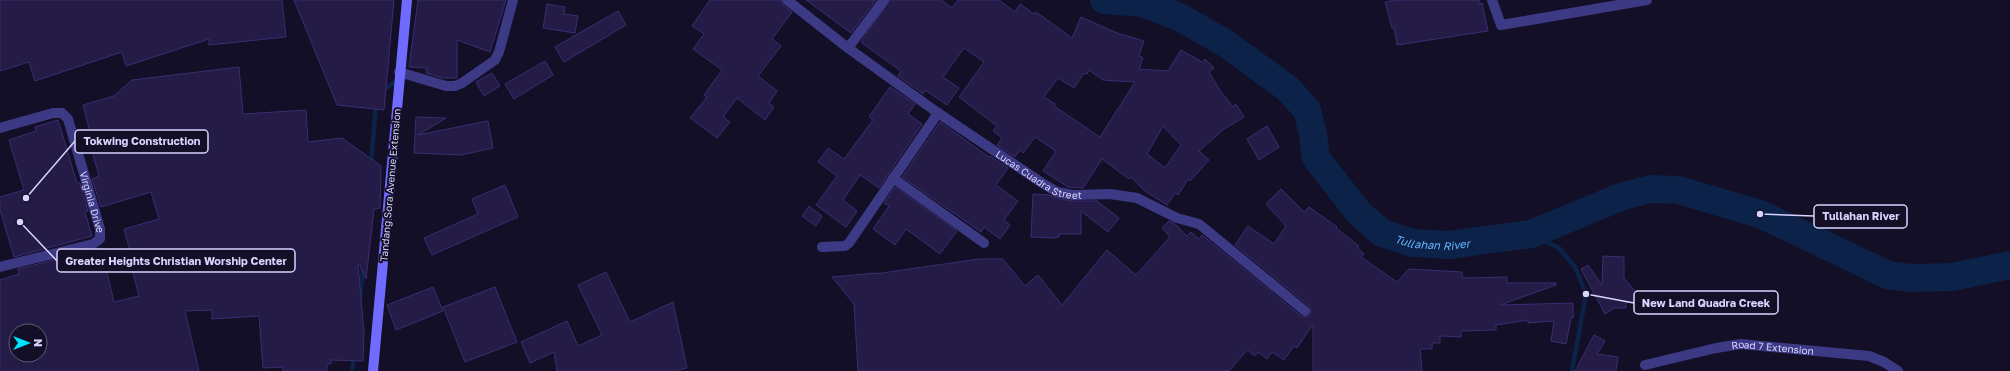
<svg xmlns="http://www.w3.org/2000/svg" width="2010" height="371" viewBox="0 0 2010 371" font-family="'Golos Text',sans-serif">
	<rect width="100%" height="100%" fill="#130f26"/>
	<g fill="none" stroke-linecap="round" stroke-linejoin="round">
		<path stroke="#0c2248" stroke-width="4.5" d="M382 91 399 79
			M371 164 376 104
			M1531 234 1559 248 1575 267 1586 294 1572 371
			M360 300 363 267
			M352 371 354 355"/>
		<path stroke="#0c2248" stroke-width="28" id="s1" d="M1104 0 1142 3 1179 17 1225 43 1287 88 1307 110 1313 134 1316 158 1359 213 1382 233 1413 243 1449 245 1531 234 1623 196 1651 189 1678 190 1760 214 1888 275 1911 278 1952 277 2010 265"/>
	</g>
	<path fill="#241b47" stroke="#3b2d73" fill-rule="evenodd" d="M0 0H282L286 37 209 45V39L126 66 122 52 35 81 29 62 0 71Z
		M294 0H394L384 110 337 105Z
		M418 0H506L490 52 457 40V78H442L426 73 427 68 409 67Z
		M710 0H781L783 5 792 12 772 39 781 46 758 76 777 91 769 103 774 107 765 120 737 98 723 117 730 122 717 138 690 118 707 97 704 95 722 70 693 49 704 34 692 26Z
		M806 0H876L851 33Z
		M890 0H941L952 8 958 0H999L1015 12 1020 4 1034 14 1036 12 1072 38 1081 17 1117 33 1144 41 1139 56 1143 58 1139 69 1168 71 1181 50 1202 62 1205 59 1214 68 1209 72 1219 89 1233 107 1236 104 1244 117 1224 129 1199 151 1209 160 1190 181 1188 179 1178 195 1175 193 1167 205 1145 191 1131 177 1129 179 1102 159 1083 188 1068 187 1043 171 1056 151 1035 137 1023 153 1020 150 1015 157 997 145 1002 138 993 131 997 126 959 97 984 62 964 48 943 77 959 88 947 105 925 90 923 94 898 76 901 71 862 43V40ZM1089 70 1103 80 1135 82 1100 137 1054 106 1055 104 1044 97 1058 78 1074 88 1084 73 1087 74ZM1163 126 1181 145 1165 168 1147 154Z
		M1396 0H1479V4L1482 3 1488 31 1397 45 1394 27 1392 28 1385 2Z
		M547 4 565 7 564 14 578 16 575 33 543 28Z
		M618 11 626 25 564 62 555 47Z
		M545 61 553 75 514 99 505 84Z
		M239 67 243 114 306 110 308 142 342 138 381 166 380 208 374 209 366 279 360 265H358L364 332 363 361 331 360V364H327V371H283V367L263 368 259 316 212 319V310L185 311 199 371H0V280L19 274 18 269 101 248 114 302 139 296 128 254H131L124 229 159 219 151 192 101 207 92 179 99 176 89 140 92 139 83 105 114 96 132 80ZM16 331H40V355H16Z
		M492 73 500 86 484 96 476 82Z
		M890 87 915 104 908 114 922 124 879 188 860 175 843 200 857 211 846 227 816 205 837 176 818 162 828 148 844 159 873 120 869 117Z
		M416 117 446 118 418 135 488 121 493 148 461 155 414 153Z
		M58 120 77 183H80L88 211 85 212 92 236 14 257 0 210V197L24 190 9 140 36 131 35 127Z
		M940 122 989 157 990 156 1008 168 996 185 1018 201 1004 220 1010 225 1000 239 984 227 981 232 902 177Z
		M1267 126 1279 147 1259 160 1247 139Z
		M505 185 518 217 432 255 424 238 478 214 472 199Z
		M895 187 957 231 940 254 906 229 895 245 873 229 889 206 884 203Z
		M1281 189 1304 212 1309 207 1337 227 1336 228 1359 246 1357 248 1364 254 1361 257 1397 282 1409 269 1462 272V277L1468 278 1507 277V283H1556V285L1500 305 1573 303V318H1571L1566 344 1551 341 1554 321 1528 323V320L1496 325V330L1461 331V337L1440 336V343H1432V349H1420L1422 371H1313V324L1297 348 1294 346 1284 360 1272 352 1267 359 1258 352 1255 356 1247 350 1229 371H858L854 304 832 277 876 273 875 274 979 259H1003L1025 286 1038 275 1062 305 1107 250 1136 275 1170 237 1162 228 1169 221 1175 224 1187 236 1191 232 1199 239 1202 235 1301 316 1308 317 1311 312 1309 306 1235 245 1248 226 1274 244 1286 226 1266 204Z
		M1033 194 1049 195 1056 198 1072 201H1097L1119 218 1108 232 1081 211V234H1060L1059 237 1053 238 1031 237Z
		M809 206 822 216 816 226 802 216Z
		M1603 256 1624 257V278L1645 303 1626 302V308H1614L1605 314 1581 269 1588 265 1602 285Z
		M606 272 630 322 673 302 687 368 674 371H557L554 352 530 363 521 342 567 321 578 346 602 335 578 285Z
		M433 287 443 311 396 330 387 305Z
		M495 287 517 342 465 362 443 307Z
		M1594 335 1605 341 1597 354 1618 357 1616 371H1575Z"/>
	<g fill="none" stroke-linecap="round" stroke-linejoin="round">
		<g stroke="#3d3a85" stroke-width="10">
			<path id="s2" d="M787 0 848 48 938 113 1042 183 1057 192 1073 195 1110 194 1137 198 1177 218 1199 224 1305 311"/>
			<path d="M1492 0 1501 25 1647 0"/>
			<path d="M848 48 884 0"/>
			<path d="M399 72 446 86H455L462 83 495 60 499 52 513 0"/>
			<path id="s3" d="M0 128 53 113H62L68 119 100 229V239L93 244 0 267"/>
			<path d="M893 178 984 243"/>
			<path d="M822 247 845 246 849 243 938 113"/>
			<path id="s4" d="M1645 365 1716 348 1741 344 1869 356 1884 362 1898 371"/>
		</g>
		<path stroke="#6f6bff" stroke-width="10" d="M373 371 407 0"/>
	</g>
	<g text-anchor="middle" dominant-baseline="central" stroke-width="4" stroke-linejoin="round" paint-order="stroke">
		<g font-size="10" fill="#d9d4ff" stroke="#130f26">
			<text stroke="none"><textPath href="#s2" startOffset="308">Lucas Cuadra Street</textPath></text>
			<text transform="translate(390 185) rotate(-85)">Tandang Sora Avenue Extension</text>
			<text stroke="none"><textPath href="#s3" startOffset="159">Virginia Drive</textPath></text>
			<text stroke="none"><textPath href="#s4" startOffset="130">Road 7 Extension</textPath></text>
		</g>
		<g font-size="11" font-style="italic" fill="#62b6ff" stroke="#130f26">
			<text stroke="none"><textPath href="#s1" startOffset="438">Tullahan River</textPath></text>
		</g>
	</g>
	<path fill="none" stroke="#d9d4ff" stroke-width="1.5" d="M26 198L75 141M1760 214L1814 216M20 222L57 261M1586 294L1634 303"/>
	<g fill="#d9d4ff" stroke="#130f26" stroke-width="1.5">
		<circle cx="26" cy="198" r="4"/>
		<circle cx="1760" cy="214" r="4"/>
		<circle cx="20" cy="222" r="4"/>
		<circle cx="1586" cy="294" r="4"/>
	</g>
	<g fill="#130f26" stroke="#d9d4ff" stroke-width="1.5">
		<rect x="75" y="130" width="133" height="23" rx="4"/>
		<rect x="1814" y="205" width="93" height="23" rx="4"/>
		<rect x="57" y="249" width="238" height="23" rx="4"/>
		<rect x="1634" y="291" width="144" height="23" rx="4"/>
	</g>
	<g font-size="11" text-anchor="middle" font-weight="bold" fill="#d9d4ff">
		<text x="142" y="145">Tokwing Construction</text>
		<text x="1861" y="220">Tullahan River</text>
		<text x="176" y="265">Greater Heights Christian Worship Center</text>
		<text x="1706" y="307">New Land Quadra Creek</text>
	</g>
	<g transform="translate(28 343) rotate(90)"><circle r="19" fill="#130f26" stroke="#625e7d"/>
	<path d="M0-3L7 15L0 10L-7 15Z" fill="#00e5ff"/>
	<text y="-6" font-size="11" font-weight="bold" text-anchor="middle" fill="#d9d4ff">N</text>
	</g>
</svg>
